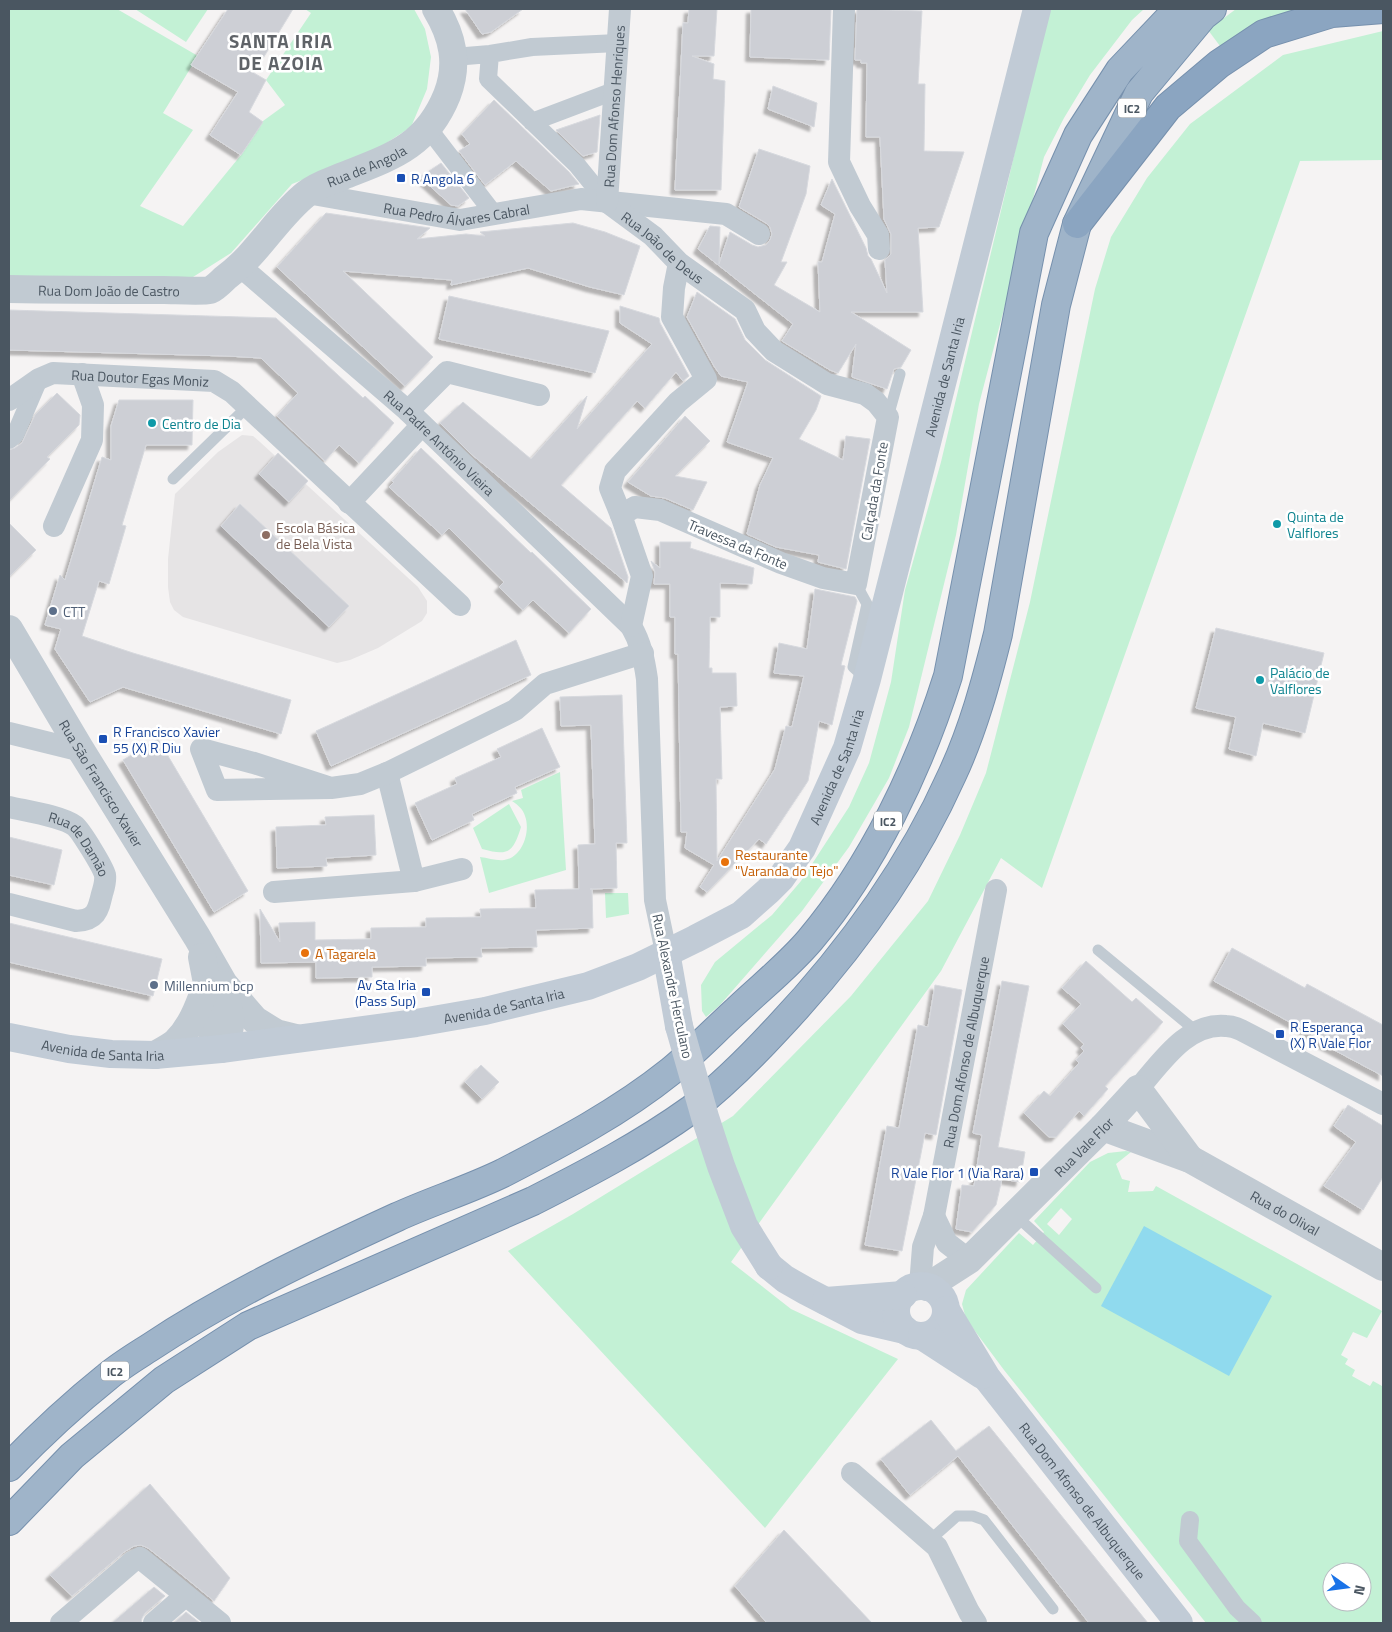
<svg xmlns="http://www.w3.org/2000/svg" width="1392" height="1632" viewBox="0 0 1392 1632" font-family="'Titillium Web',sans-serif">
	<defs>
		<filter id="shadow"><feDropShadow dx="-4.5" dy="4.5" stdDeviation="1" flood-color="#0004"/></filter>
	</defs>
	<rect width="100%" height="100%" fill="#f5f3f3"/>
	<path fill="#e6e4e5" d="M242 435 253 436 260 442 418 587 427 601V613L422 621 378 648 350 660 337 663 183 617 174 610 170 602 168 587V559L175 494 218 452Z"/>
	<path fill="#c3f1d5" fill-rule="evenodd" d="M9 9H117L198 56 163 113 193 130 140 206 183 226 241 155 263 121 285 105 266 80 311 13 305 9H414L425 29 431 57 427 89 411 127 371 153 292 184 231 253 193 277 9 289Z
		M135 9H208L186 42Z
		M1047 9H1144L1132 20 1090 75 1064 118 1044 157 979 404 956 535 909 727 889 778 849 847 802 911 720 1005 706 1017 702 1011 701 985 715 962 772 915 801 881 849 807 869 763 891 682 905 590 941 462 1010 173Z
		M1236 9H1296L1272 17 1220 46 1208 30Z
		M1383 31V160L1300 161 1042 888 1001 858 941 971 731 1262 791 1309 898 1359 765 1528 508 1251 573 1214 733 1116 851 996 928 901 960 835 986 773 1030 602 1095 289 1111 237 1147 178 1190 124 1283 55Z
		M560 772 566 870 489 893 480 857C488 858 497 861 504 860 522 858 531 832 525 816 523 809 518 805 512 801L523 798 521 790Z
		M509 804 521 827C513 853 508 856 482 849L473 828Z
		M605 893H628L629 914 606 918Z
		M1126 1151 1131 1152 1116 1164 1122 1179 1130 1181 1128 1192 1153 1191 1156 1186 1382 1311 1367 1338 1353 1332 1341 1355 1348 1359 1345 1364 1355 1370 1352 1376 1370 1386 1373 1381 1382 1386 1383 1385V1623H1206L1004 1370 966 1319 962 1304 966 1290 1019 1233 1033 1245 1044 1232 1034 1221 1090 1162 1108 1153ZM1061 1208 1072 1219 1059 1235 1047 1224ZM1332 1572H1362V1602H1332Z"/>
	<path fill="#90daee" d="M1144 1226 1272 1296 1229 1376 1101 1306Z"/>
	<path fill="#cdcfd5" stroke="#d7d9de" filter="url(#shadow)" d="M228 9H293L254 73 266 80 249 112 263 122 241 155 210 135 238 92 191 65Z
		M465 9H523L491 32 482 34Z
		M689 9H717L714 56H692L714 64 713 79 725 81 721 190H675L683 23H688Z
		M751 9H831L829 60 750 57Z
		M857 9 922 11 918 84H925L924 151 964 152 939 227 918 228 923 312H851L911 350 901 367 894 369 887 389 852 377 856 344 838 373 830 370 782 341 793 324 698 249 710 226 720 227 719 264 730 232 752 245 758 247 766 245 770 240 772 234 770 227 766 223 739 207 759 149 810 166 806 194 781 262H787L774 285 820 312 818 262H822L835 214 821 205 832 179 866 248 868 256 871 259 887 293 885 260 891 254V234L884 219 880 137H866L867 63H861V60H855Z
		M773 86 817 103 814 127 768 109Z
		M494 100 569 172 579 184 551 191 516 161 485 185 459 151 470 144 462 134Z
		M600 115 597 152 583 156 556 130Z
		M441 163 469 198 458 206 451 205 420 177Z
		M326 213 430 228 417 239 466 234 485 236 480 232 573 223 605 232 640 246 624 295 590 287 528 268 451 285 452 280 343 271 433 357 405 386 277 267Z
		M697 292 735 319 745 340 765 360 821 396 816 410 799 439 843 460 846 436 870 439 846 569 818 562 819 555 776 547 747 534 760 485 773 458 727 442 748 382 721 376 714 366 687 317Z
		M449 296 609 331 595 373 439 339Z
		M620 306 659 318 660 323 689 376 683 381 676 372 645 408 637 401 561 485 611 528 628 577 627 583 470 453 440 423 463 402 531 459 587 396 577 429 652 344 620 323Z
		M9 310 276 318 363 398 365 396 394 423 359 463 339 445 325 461 277 416 298 393 261 358 228 356 9 350Z
		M57 393 80 415 79 425 47 457 50 459 9 501V450L15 448 22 443 35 415Z
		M119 400H193L192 445H146L122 525 126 526 109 584 99 581 82 636 133 653 291 700 281 734 123 687 90 702 55 649 61 629 45 625 60 575 65 580 102 457 111 460V426Z
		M685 416 710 441 675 476 707 482 693 510 665 498 651 496 628 482Z
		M421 448 531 553 532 552 591 609 569 633 533 600 523 610 499 587 504 582 449 528 442 535 389 487 394 482 392 481Z
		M278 453 308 481 289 502 259 474Z
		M240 504 349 606 329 627 221 526Z
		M9 523 36 550 9 577Z
		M660 542H691L690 548 754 568 752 584 720 583V617H710L709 668H712V673H736L737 706 720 707 722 779H716L717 861 775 769 786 726 792 727 804 676 774 673 779 643 807 649 815 589 855 597 857 601 841 665 845 666 832 725 819 721 808 781 766 844 759 839 707 892 700 887 714 865 685 848 687 832H681L678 654H675V617H670V584H654L655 572 651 561 660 568Z
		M1216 628 1324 653 1305 733 1263 723 1256 756 1229 749 1236 717 1196 708Z
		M516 640 531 675 331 766 316 731Z
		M622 695 627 843H616L617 888 590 889H592L593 928 536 930 537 947 481 948 482 957 426 958V966L372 967V977L316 978V962L261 963 260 909 280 942 279 923 315 922V940L371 939V928L426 927V918L481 917 480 909 536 908 535 890 579 889 578 845 595 844 591 725 561 726 560 697Z
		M542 728 560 767 515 787 517 793 472 814 474 820 432 840 415 803 457 784 455 778 501 757 497 749Z
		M158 739 248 891 214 912 123 760Z
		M374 815 376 855 326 858 327 866 277 868 276 827 326 825 325 817Z
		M9 837 62 850 54 885 9 875Z
		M9 923 162 959 153 996 9 962Z
		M1232 948 1305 988 1307 984 1383 1025V1076L1321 1043 1323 1040 1214 981Z
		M1086 961 1132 1002 1136 998 1163 1022 1105 1086 1108 1089 1084 1116 1079 1111 1056 1137H1049L1024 1113 1044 1091 1050 1096 1079 1063 1076 1060 1084 1051 1081 1048 1084 1044 1063 1024 1081 1004 1062 988Z
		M1002 981 1029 986 998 1147 1025 1152 1020 1182 1002 1179 996 1205 972 1232 956 1229 962 1185 974 1186 982 1135 973 1133Z
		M935 985 962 990 936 1135 925 1133 902 1251 865 1245 887 1126 899 1128 918 1025 928 1027Z
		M481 1065 499 1082 482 1099 465 1082Z
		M1348 1105 1383 1126V1177L1363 1210 1324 1186 1356 1142 1334 1126Z
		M931 1420 956 1451 989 1426 1148 1623H1089L958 1456 910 1495 881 1459Z
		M150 1484 230 1578 214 1601 175 1569 148 1548 141 1545 134 1546 124 1552 72 1596 50 1575Z
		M784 1530 872 1623H767L735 1586Z
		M154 1587 165 1596 145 1613 142 1618 141 1623H112Z
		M186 1612 200 1623H174Z"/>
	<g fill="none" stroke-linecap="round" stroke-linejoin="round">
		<defs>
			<path id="trunk" d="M9 1467C40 1435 72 1405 107 1377 120 1366 135 1357 149 1348 227 1296 312 1256 397 1217 432 1201 468 1190 503 1173 561 1143 620 1112 671 1071 694 1052 715 1030 737 1010 761 987 788 966 810 940 873 865 919 768 948 676L1034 233 1078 135 1120 70 1178 9
				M9 1521 72 1456 164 1380 248 1326 533 1201C588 1173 642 1145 692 1109 722 1086 749 1059 775 1031 846 956 910 869 952 775 973 730 986 682 998 634L1056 305 1077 224 1139 93 1203 16 1212 9"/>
			<path id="motorway" d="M1077 224 1168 107 1219 64 1264 34 1332 13 1383 9"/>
		</defs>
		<use href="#trunk" stroke="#7690ad" stroke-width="30"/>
		<use href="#motorway" stroke="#7690ad" stroke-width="30"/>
		<path stroke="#c1cad2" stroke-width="11" d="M888 417 900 374
			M173 479 247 407
			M856 584 867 604 853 667 865 678
			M1098 950 1196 1031
			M1015 1215 1096 1288
			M930 1540 957 1516H973L984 1520 1053 1609"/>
		<path stroke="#c1cad2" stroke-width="18" d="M490 54 488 79 577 165 607 202
			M454 57 490 54 532 47 618 43
			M532 122 614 91
			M428 128 494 214
			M9 440 15 435 39 379
			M1190 1520 1188 1541 1237 1608 1253 1623"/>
		<g stroke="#c1cad2" stroke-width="22">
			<path d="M844 9 839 162 860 206 878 235 879 249"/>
			<path id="s1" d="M307 193 460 220 581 199 726 214 759 234"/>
			<path id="s2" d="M607 202 653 236 679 263 745 310 755 331 774 351 827 384 865 394 876 402 888 417 856 584 823 578 781 563 660 510 635 507 621 515"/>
			<path id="s3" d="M607 202 620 9"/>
			<path id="s4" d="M241 267 408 411 631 626C641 643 644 659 647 679L655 900 666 952"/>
			<path id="s5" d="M9 400 39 379 53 373 214 381 232 392 460 605"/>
			<path d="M408 411 447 372 539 395"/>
			<path d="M349 503 422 425"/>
			<path d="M54 526 92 440 93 405 82 374"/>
			<path d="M631 626 642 576 621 515 610 488 615 471 678 402 706 379 672 317 674 288 679 263"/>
			<path d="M9 733 82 751"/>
			<path d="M387 773 414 881"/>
			<path d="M331 788 254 763 201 749 217 790 331 788 360 784 387 773 515 710 545 684 643 653"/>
			<path id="s6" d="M9 807C26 811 62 816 75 826 81 831 103 867 105 875 106 882 104 887 102 894 98 911 96 920 76 921L9 904"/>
			<path d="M274 892 414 881 462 869"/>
			<path d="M1138 1089C1161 1063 1187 1022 1226 1026 1231 1026 1237 1028 1241 1030L1383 1104"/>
			<path d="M934 1216 947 1243 969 1260"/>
			<path id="s7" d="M920 1286 923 1247 934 1216 996 890"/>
			<path d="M852 1473 937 1547 969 1612 976 1623"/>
			<path d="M61 1623 132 1562 140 1558 220 1623"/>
			<path d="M154 1623 185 1596"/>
		</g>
		<g stroke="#c1cad2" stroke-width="28">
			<path id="s8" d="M9 289C61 290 112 290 164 290 174 290 202 292 210 290 215 288 221 282 225 278 258 254 276 218 306 194 317 185 331 181 343 176 391 157 426 147 447 95 459 64 453 37 436 9"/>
			<path id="s9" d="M9 629 79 747 197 937 224 984 255 1020 276 1033 296 1038"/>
			<path d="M202 957 207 983 212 1034 221 1049 228 1036 231 1021 224 985"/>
			<path d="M155 1055C162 1051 170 1047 176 1042 191 1027 198 1008 205 989"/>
			<path id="s10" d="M1103 1127 1190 1159 1383 1267"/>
			<path id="s11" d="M927 1287 969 1260 1103 1127 1138 1089 1190 1159"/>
		</g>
		<g stroke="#c1cbd6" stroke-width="28">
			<path d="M666 952 679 1026"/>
			<path id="s12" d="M9 1037 69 1049 111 1054 155 1055 221 1049 416 1023 485 1011 588 986 638 967 695 939 741 915 768 891 781 878 802 848 847 748 867 679 1037 9"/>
			<path d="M769 1266 785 1279 806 1291 862 1320 905 1330"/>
			<circle cx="921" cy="1311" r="25"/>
			<path d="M826 1301 903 1295"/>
			<path id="s13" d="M946 1310 987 1378 1179 1623"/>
			<path d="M922 1336 982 1375"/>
		</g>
		<use href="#trunk" stroke="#9fb4c9" stroke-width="28"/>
		<use href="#motorway" stroke="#8ba5c1" stroke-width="28"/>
		<path stroke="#c1cbd6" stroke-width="28" d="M679 1026 705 1117 721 1166 744 1226 769 1266"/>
	</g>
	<g fill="#1a4fb4" stroke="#fff" stroke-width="2">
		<rect x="396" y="173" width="10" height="10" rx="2.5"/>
		<rect x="98" y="734" width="10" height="10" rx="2.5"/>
		<rect x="421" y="987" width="10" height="10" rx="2.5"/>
		<rect x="1275" y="1029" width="10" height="10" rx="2.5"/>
		<rect x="1029" y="1167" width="10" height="10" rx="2.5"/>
	</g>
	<g fill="#0f9aa8" stroke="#fff" stroke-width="2">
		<circle cx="152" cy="423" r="5"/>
		<circle cx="1277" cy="524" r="5"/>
		<circle cx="1260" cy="680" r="5"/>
	</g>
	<circle fill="#8d6e63" stroke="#fff" stroke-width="2" cx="266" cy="535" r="5"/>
	<g fill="#5c6f8a" stroke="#fff" stroke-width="2">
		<circle cx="53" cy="611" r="5"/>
		<circle cx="154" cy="985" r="5"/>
	</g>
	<g fill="#e8710a" stroke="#fff" stroke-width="2">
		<circle cx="725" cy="862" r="5"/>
		<circle cx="305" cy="953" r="5"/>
	</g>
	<g text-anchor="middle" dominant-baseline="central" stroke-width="5" stroke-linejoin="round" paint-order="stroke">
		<g fill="#fff" stroke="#808990" stroke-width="1">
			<rect x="1118" y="98.5" width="28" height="19" rx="4"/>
			<rect x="874" y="811.5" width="28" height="19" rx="4"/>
			<rect x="101" y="1361.5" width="28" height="19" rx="4"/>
		</g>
		<g font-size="12" font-weight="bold" fill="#4a5661">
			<text x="1132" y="108">IC2</text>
			<text x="888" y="821">IC2</text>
			<text x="115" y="1371">IC2</text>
		</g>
		<g font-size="14" fill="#4a5661" stroke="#fff">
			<text stroke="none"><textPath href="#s3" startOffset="96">Rua Dom Afonso Henriques</textPath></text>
			<text stroke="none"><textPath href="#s8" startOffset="404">Rua de Angola</textPath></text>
			<text stroke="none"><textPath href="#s1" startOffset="152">Rua Pedro Álvares Cabral</textPath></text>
			<text stroke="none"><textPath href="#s2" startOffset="72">Rua João de Deus</textPath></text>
			<text stroke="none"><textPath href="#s8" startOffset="100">Rua Dom João de Castro</textPath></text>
			<text stroke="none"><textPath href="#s12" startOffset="1340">Avenida de Santa Iria</textPath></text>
			<text stroke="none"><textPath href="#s5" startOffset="139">Rua Doutor Egas Moniz</textPath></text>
			<text stroke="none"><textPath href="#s4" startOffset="265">Rua Padre António Vieira</textPath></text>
			<text transform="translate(874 491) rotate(-80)">Calçada da Fonte</text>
			<text transform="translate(738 544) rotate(23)">Travessa da Fonte</text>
			<text stroke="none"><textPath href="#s12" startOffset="935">Avenida de Santa Iria</textPath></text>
			<text stroke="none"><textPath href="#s9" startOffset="180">Rua São Francisco Xavier</textPath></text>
			<text stroke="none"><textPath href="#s6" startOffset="84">Rua de Damão</textPath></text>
			<text transform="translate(673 986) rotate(78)">Rua Alexandre Herculano</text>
			<text stroke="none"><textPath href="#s12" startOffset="500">Avenida de Santa Iria</textPath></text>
			<text stroke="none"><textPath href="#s12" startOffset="95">Avenida de Santa Iria</textPath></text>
			<text stroke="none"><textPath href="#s7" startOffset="239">Rua Dom Afonso de Albuquerque</textPath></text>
			<text stroke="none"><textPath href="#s11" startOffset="211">Rua Vale Flor</textPath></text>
			<text stroke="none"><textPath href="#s10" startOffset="202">Rua do Olival</textPath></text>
			<text stroke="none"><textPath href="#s13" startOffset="235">Rua Dom Afonso de Albuquerque</textPath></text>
		</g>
		<g font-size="14" fill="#164399" stroke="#fff" text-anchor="start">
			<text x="411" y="178">R Angola 6</text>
			<text x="113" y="731">R Francisco Xavier<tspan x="113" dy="16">55 (X) R Diu</tspan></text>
			<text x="416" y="984" text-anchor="end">Av Sta Iria<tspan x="416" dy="16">(Pass Sup)</tspan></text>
			<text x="1290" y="1026">R Esperança<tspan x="1290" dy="16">(X) R Vale Flor</tspan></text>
			<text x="1024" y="1172" text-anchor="end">R Vale Flor 1 (Via Rara)</text>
		</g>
		<g font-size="14" fill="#0d838f" stroke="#fff" text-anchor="start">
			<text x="162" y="423">Centro de Dia</text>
			<text x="1287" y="516">Quinta de<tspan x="1287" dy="16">Valflores</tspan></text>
			<text x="1270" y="672">Palácio de<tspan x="1270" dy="16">Valflores</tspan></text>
		</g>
		<g font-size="14" fill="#785e54" stroke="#fff" text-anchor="start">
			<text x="276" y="527">Escola Básica<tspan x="276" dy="16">de Bela Vista</tspan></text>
		</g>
		<g font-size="14" fill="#4e5e75" stroke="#fff" text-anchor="start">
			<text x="63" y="611">CTT</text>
			<text x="164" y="985">Millennium bcp</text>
		</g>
		<g font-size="14" fill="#c56008" stroke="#fff" text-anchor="start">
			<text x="735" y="854">Restaurante<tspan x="735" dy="16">"Varanda do Tejo"</tspan></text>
			<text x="315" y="953">A Tagarela</text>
		</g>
		<g font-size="19" font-weight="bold" letter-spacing="1" fill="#5f6368" stroke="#fff">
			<text x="281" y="40">SANTA IRIA<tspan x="281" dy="22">DE AZOIA</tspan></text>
		</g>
	</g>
	<rect width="1392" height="1632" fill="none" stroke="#4a5661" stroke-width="20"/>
	<g transform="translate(1347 1587) rotate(104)"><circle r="24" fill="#ffffff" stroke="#b7bbc0"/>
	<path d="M0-4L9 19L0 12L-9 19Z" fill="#1a73e8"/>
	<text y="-8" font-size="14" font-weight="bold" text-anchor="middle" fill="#4a5661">N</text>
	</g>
</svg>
